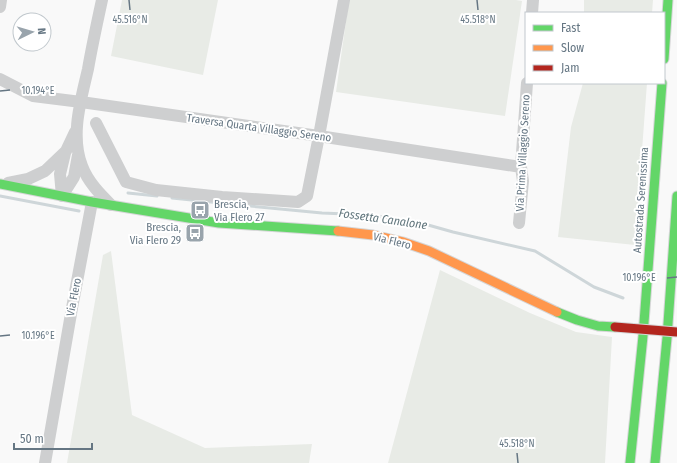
<svg xmlns="http://www.w3.org/2000/svg" width="677" height="463" viewBox="0 0 677 463" font-family="'Fira Sans Condensed',sans-serif">
	<rect width="100%" height="100%" fill="#f9f9f9"/>
	<path fill="#e8ebe6" d="M122 0H218L203 75 111 56Z
		M349 0H516L522 1 505 116 336 92Z
		M584 0H653L652 13H584Z
		M583 83H647L635 245 558 237 571 127Z
		M111 251 132 415 205 448 312 444 309 463H67L103 255Z
		M440 270 530 313 576 332 612 337 605 463H388Z"/>
	<g fill="none" stroke-linecap="round" stroke-linejoin="round">
		<path stroke="#ced6d9" stroke-width="3" d="M128 193 157 196
			M0 196 79 211
			M172 198 250 206 322 213 370 215 421 223 453 232 535 251 594 287 623 298"/>
		<defs>
			<path id="fast" d="M664 59 668 0
				M0 184 92 202 219 223 338 231
				M557 312 577 320 598 326 615 327
				M630 463 643 336 662 83
				M655 463 667 338 677 196"/>
			<path id="slow" d="M338 231 373 235 403 242 429 251 557 312"/>
		</defs>
		<use href="#fast" stroke="#d5d6d7" stroke-width="11"/>
		<use href="#slow" stroke="#d5d6d7" stroke-width="11"/>
		<path stroke="#cecfd0" stroke-width="12" d="M102 0C97 23 92 46 88 69 81 100 70 135 82 166 88 182 100 194 111 205
			M0 7 1 0
			M532 13 533 0
			M0 79 33 96 81 102 319 136 521 167
			M96 123 126 182 156 190 222 197 298 202 307 196 319 136 344 0
			M8 183 28 179 45 171 66 151 75 132
			M62 196 74 177 78 155
			M62 196 60 174 65 153
			M519 223 523 181 521 167 527 83
			M45 463 72 308 92 202"/>
		<use href="#fast" stroke="#63d668" stroke-width="9"/>
		<use href="#slow" stroke="#ff974d" stroke-width="9"/>
		<defs>
			<path id="jam-bridge" d="M615 327 677 332"/>
		</defs>
		<use href="#jam-bridge" stroke="#d5d6d7" stroke-width="11" stroke-linecap="butt"/>
		<use href="#jam-bridge" stroke="#b3261e" stroke-width="9"/>
	</g>
	<path fill="none" stroke="#657683" stroke-width="1.5" d="M129 0 130 10M477 0 478 10M0 91 10 90M667 278 677 277M0 336 10 335M517 453 518 463"/>
	<defs>
		<symbol id="bus-square" viewBox="-11 -11 22 22"><rect x="-9" y="-9" width="18" height="18" rx="4" fill="#99a4ac" stroke="#fff"/><path d="M-5-6H5V4H4V6H2V4H-2V6H-4V4H-5ZM-3.5-4V0h7V-4ZM-3.5 1.2v1.5H-2V1.2ZM2 1.2v1.5H3.5V1.2Z" fill="#fff"/></symbol>
	</defs>
	<g fill-rule="evenodd">
		<use href="#bus-square" x="189" y="199" width="22" height="22"/>
		<use href="#bus-square" x="184" y="222" width="22" height="22"/>
	</g>
	<g text-anchor="middle" dominant-baseline="central" stroke-width="4" stroke-linejoin="round" paint-order="stroke">
		<g font-size="11" fill="#657683" stroke="#fff">
			<text transform="translate(259 128) rotate(8)">Traversa Quarta Villaggio Sereno</text>
			<text transform="translate(523 153) rotate(-87)">Via Prima Villaggio Sereno</text>
			<text transform="translate(641 200) rotate(-86)">Autostrada Serenissima</text>
			<text transform="translate(392 241) rotate(14)">Via Flero</text>
			<text transform="translate(74 297) rotate(-79)">Via Flero</text>
		</g>
		<g font-size="11" fill="#657683" stroke="#fff" text-anchor="start">
			<text x="214" y="204">Brescia,<tspan x="214" dy="13">Via Flero 27</tspan></text>
			<text x="181" y="227" text-anchor="end">Brescia,<tspan x="181" dy="13">Via Flero 29</tspan></text>
		</g>
		<g font-size="12" font-style="italic" fill="#60757c" stroke="#fff">
			<text transform="translate(383 219) rotate(8)">Fossetta Canalone</text>
		</g>
	</g>
	<g font-size="10" text-anchor="middle" fill="#657683" stroke="#fff" stroke-width="4" stroke-linejoin="round" paint-order="stroke">
		<text x="130" y="23">45.516°N</text>
		<text x="478" y="23">45.518°N</text>
		<text x="38" y="94">10.194°E</text>
		<text x="639" y="281">10.196°E</text>
		<text x="38" y="339">10.196°E</text>
		<text x="517" y="447">45.518°N</text>
	</g>
	<rect x="525" y="12" width="140" height="72" fill="#ffffff" stroke="#c1c8cd"/>
	<rect x="533" y="25" width="20" height="6" fill="#63d668" stroke="#c1c8cd"/>
	<text x="561" y="32" font-size="12" fill="#657683">Fast</text>
	<rect x="533" y="45" width="20" height="6" fill="#ff974d" stroke="#c1c8cd"/>
	<text x="561" y="52" font-size="12" fill="#657683">Slow</text>
	<rect x="533" y="65" width="20" height="6" fill="#b3261e" stroke="#c1c8cd"/>
	<text x="561" y="72" font-size="12" fill="#657683">Jam</text>
	<g transform="translate(32 32) rotate(85)"><circle r="19" fill="#ffffff" stroke="#c1c8cd"/>
	<path d="M0-3L7 15L0 10L-7 15Z" fill="#99a4ac"/>
	<text y="-6" font-size="11" font-weight="bold" text-anchor="middle" fill="#657683">N</text>
	</g>
	<path d="M14 443v6h78v-6" fill="none" stroke="#657683" stroke-width="2"/>
	<text x="20" y="443" font-size="12" fill="#657683" stroke="#ffffff" stroke-width="3" paint-order="stroke">50 m</text>
</svg>
